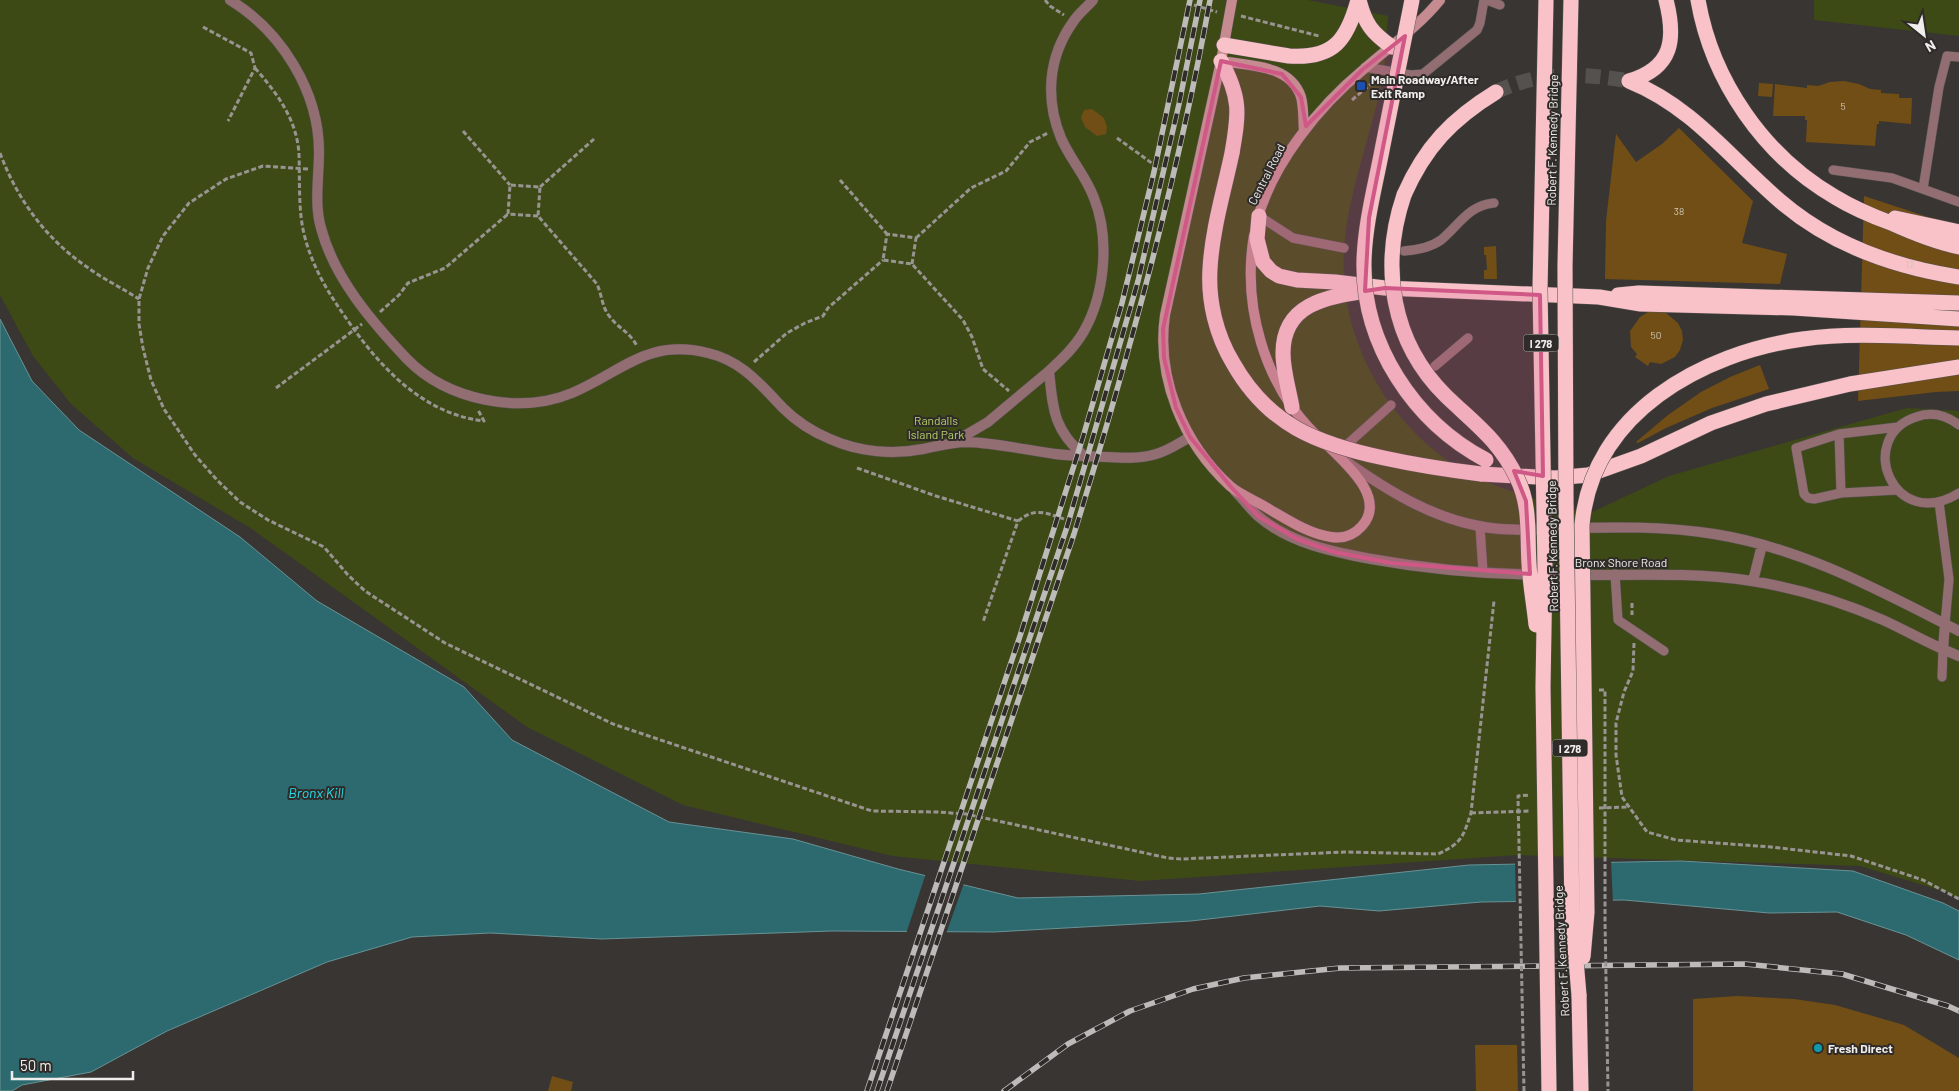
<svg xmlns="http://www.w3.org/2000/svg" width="1959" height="1091" viewBox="0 0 1959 1091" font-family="Barlow,sans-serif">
	<rect width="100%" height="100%" fill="#393533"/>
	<path fill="#3e4a15" d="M0 0H1308L1388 16C1386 36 1386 57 1383 76 1372 133 1348 192 1344 249 1338 340 1390 431 1470 474 1507 493 1548 502 1588 514L1669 476 1907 408 1959 411V900L1946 892 1860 866 1517 855 1140 881 893 856 683 805 527 727 252 529 133 458 71 404 33 356 0 295Z
		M1814 0H1959V36L1814 20Z"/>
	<path fill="#2d6a6f" stroke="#689294" d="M0 319 32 381 79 430 240 537 317 601 464 687 512 740 669 822 793 839 898 869 1018 898 1199 894 1469 865 1681 861 1853 871 1943 903 1959 911V960L1906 935 1837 912 1769 913 1624 900 1481 902 1379 911 1320 906 1191 921 994 932 832 931 602 939 490 933 412 937 327 962 167 1031 91 1072 22 1085 12 1091H0Z"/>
	<path fill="#393533" d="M1611 860 1613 903 1516 904 1515 862Z
		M926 873 964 883 946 934H906Z"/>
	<path fill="#714e15" d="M1844 81 1859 84 1870 89 1881 90V93L1899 94V98H1912L1911 124 1879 121V124H1877L1875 146 1806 142 1807 120H1805V116H1773L1775 84 1807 88V85L1818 86 1830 82Z
		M1759 83 1773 84 1772 97 1758 96Z
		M1092 109 1104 118 1107 127 1106 134 1097 136 1085 127 1081 118 1084 110Z
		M1679 128 1753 201 1742 243 1787 254 1780 284 1605 279 1606 221 1616 134 1636 162 1662 144Z
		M1864 196 1928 217 1959 224V391L1936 392 1858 401Z
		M1496 246 1497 279H1484V270H1487L1486 255H1484V247Z
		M1658 311 1666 313 1678 323 1682 331 1683 340 1680 350 1675 357 1661 364 1650 362 1648 366 1635 357 1637 354 1631 347 1630 331 1640 317 1648 312Z
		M1760 365 1769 389 1712 408 1666 428 1638 443 1636 442 1668 415 1701 392 1730 377Z
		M1737 996 1794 999 1835 1005 1904 1025 1959 1058V1091H1693V999Z
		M1475 1045H1517L1518 1091H1476Z
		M552 1076 573 1082 571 1091H548Z"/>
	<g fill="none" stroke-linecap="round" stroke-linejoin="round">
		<path stroke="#54514f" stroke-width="15" stroke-dasharray="15 8" stroke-linecap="butt" d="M1496 92C1539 71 1584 73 1629 81"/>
		<defs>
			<path id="lane" d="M1487 0 1500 5
				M1365 67 1411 75 1423 74 1477 30 1480 23 1484 0
				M1833 170 1892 178 1959 202
				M1923 189 1939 87 1947 56 1959 57
				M1259 216 1293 238 1344 248
				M1404 251C1417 250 1430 248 1441 240 1459 225 1469 205 1494 203
				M1435 366 1468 338
				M1959 425C1946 415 1932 411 1916 417 1855 437 1893 534 1959 493
				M1839 434 1898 427
				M1342 449 1391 405
				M1841 493 1839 434 1796 448 1804 494 1808 498 1814 499 1841 493 1898 490
				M1939 502 1949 579 1945 624
				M1480 527 1483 572
				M1615 574 1618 620 1664 651
				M1942 677 1943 649"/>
			<path id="street" d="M230 0C281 31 319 91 319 152 319 177 314 204 321 228 334 278 372 322 407 359 447 400 519 415 572 393 622 372 647 338 708 353 742 361 760 384 783 408 796 421 813 432 830 439 859 452 893 455 923 449 938 446 952 442 967 442 996 443 1026 450 1055 454 1072 456 1089 456 1106 457 1122 458 1140 459 1156 454 1168 451 1179 443 1190 437
				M954 442 988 422 1049 371
				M1084 456C1053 429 1053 409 1049 371 1062 359 1075 347 1084 331 1105 294 1110 238 1094 198 1086 176 1070 159 1061 138 1045 99 1048 57 1073 22 1078 14 1087 7 1093 0
				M1347 462C1387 490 1430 517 1479 526 1507 532 1537 529 1566 528 1615 527 1665 526 1714 534 1803 548 1880 591 1959 631
				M1235 491C1243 499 1250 509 1258 516 1289 543 1333 552 1371 559 1432 570 1496 575 1557 575 1622 576 1687 571 1752 581 1796 588 1842 602 1883 620 1909 632 1933 646 1959 656
				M1753 581 1762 545
				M1943 649 1945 624"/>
			<path id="secondary" d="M1232 0 1221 61 1165 315C1156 378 1183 443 1230 486 1240 495 1257 501 1269 509 1288 520 1309 534 1331 537 1343 539 1354 535 1362 526 1387 498 1346 464 1327 445
				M1221 61C1249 66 1290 64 1301 97 1304 108 1303 120 1304 131
				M1257 221C1272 164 1319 106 1364 69 1390 46 1418 27 1440 0
				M1254 235C1242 306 1264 384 1316 435"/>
			<path id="highway" d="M1359 0C1365 24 1372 33 1392 47
				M1698 0C1712 81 1764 156 1835 197 1853 208 1872 216 1891 223 1913 233 1935 242 1959 247
				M1224 45 1289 56C1334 59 1347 40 1358 0
				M1221 61C1241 98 1239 113 1232 153
				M1629 81C1693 107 1729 157 1780 201 1830 244 1894 267 1959 277
				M1629 81C1673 68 1676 39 1666 0
				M1404 195C1425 147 1452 119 1496 92
				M1259 216 1257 239 1263 262 1271 271 1279 276 1297 280 1335 282 1385 288 1599 297 1641 304 1794 308 1959 319
				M1895 218 1959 232
				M1618 295 1639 293 1959 303
				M1292 407C1289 390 1283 371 1283 353 1283 303 1328 297 1366 291
				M1481 474 1555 478 1588 475 1641 456 1711 423 1766 404 1850 384 1959 367
				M1579 995 1581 1091"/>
		</defs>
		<use href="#lane" stroke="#565351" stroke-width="10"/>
		<use href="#street" stroke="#565351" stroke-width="11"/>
		<use href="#secondary" stroke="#565351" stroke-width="11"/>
		<use href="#highway" stroke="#565351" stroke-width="16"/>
		<path stroke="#979492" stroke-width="3" stroke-dasharray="5 2.5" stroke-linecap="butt" d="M1045 0 1050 6 1064 15
			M1194 5 1217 12
			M1241 16 1319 36
			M203 27 251 53 255 68 228 121
			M255 68C277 93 297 120 299 154 300 181 298 208 304 234 312 266 327 291 346 318 379 366 422 414 484 421L478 410
			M1352 100 1372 83
			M463 131 510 185
			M1117 138 1160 169
			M0 153C17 199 46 239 87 267 103 279 122 288 139 299
			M308 169 263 166 226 179 189 203 163 236 148 268 139 299V324L143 348 151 380 164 409 195 455 217 480 240 502 268 520 324 547 348 575 365 591 445 643 613 724 872 811 937 812 966 814 1168 858 1181 859 1345 852 1438 854C1462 843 1463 837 1471 813L1494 601
			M840 180 887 234
			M540 187 594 139
			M538 216 508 214 510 185 540 187 538 216 597 284C602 295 602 308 610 317 619 329 628 330 637 346
			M916 238 971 188 1006 171 1030 142 1048 133
			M912 264 916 238 887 234 883 260 912 264 963 320 972 337 983 369 1009 391
			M380 312 399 295 408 283 445 268 508 214
			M754 362 787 333 805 323 823 316 828 308 883 260
			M276 388 362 324
			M857 468 936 496 1018 521 983 622
			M1018 521C1035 507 1046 513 1064 519
			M1632 603V615
			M1634 643 1633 671 1624 692 1616 723V755L1622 797 1647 832 1676 840 1771 847 1851 856 1923 880 1959 899
			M1599 808 1629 807
			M1471 813 1530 811"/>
		<use href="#lane" stroke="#926d71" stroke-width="9"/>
		<use href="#street" stroke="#926d71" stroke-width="10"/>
		<use href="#secondary" stroke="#c58b91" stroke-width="10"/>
		<use href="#highway" stroke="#f9c2c8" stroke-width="15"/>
		<defs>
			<path id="rail" d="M867 1091 1020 636 1083 437 1122 303 1154 172 1190 0
				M877 1091 1067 527 1138 281 1179 104 1200 0
				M887 1091 1074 534C1128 359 1177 181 1210 0
				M1004 1091 1068 1044 1130 1011 1193 989 1244 978 1340 968 1745 964 1842 974 1948 1006 1959 1011"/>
		</defs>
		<use href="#rail" stroke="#bdbbb9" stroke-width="5.5"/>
		<use href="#rail" stroke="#2f2b29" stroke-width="4" stroke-dasharray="11" stroke-linecap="butt"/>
		<defs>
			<path id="highway-bridge" d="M1412 0C1402 48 1393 97 1383 145 1376 183 1365 222 1364 261 1362 344 1414 422 1486 460
				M1546 0 1540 289 1545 568 1543 687 1549 1091
				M1571 0 1565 266 1566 502 1572 914 1579 995
				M1232 153C1224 191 1212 230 1210 269 1208 301 1216 335 1233 363 1268 425 1317 444 1384 458 1416 465 1448 470 1481 474
				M1404 195C1380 266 1391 342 1446 396 1475 424 1499 440 1517 478 1531 506 1527 534 1529 564 1530 584 1534 605 1536 625
				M1583 957 1587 912 1582 525C1592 413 1702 353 1803 339 1854 332 1907 337 1959 338"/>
		</defs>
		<use href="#highway-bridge" stroke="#565351" stroke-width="16" stroke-linecap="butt"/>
		<path stroke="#979492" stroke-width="3" stroke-dasharray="5 2.5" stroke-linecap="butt" d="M1599 690H1605V921L1608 1091
			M1524 1091 1518 796 1530 795"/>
		<use href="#highway-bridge" stroke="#f9c2c8" stroke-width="15"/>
	</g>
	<path fill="#d05886" fill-opacity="0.2" stroke="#d05886" stroke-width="4" stroke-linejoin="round" d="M1405 36 1369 218 1365 291 1385 288 1540 295 1543 476 1514 471 1526 501 1530 574 1391 563 1334 552 1297 539 1259 517 1231 487 1190 437 1176 408 1164 358 1163 329 1221 61 1282 74 1301 97 1306 126 1362 70Z"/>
	<rect fill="#1a4fb4" stroke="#2f2b29" stroke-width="2" x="1356" y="81" width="10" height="10" rx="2.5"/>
	<circle fill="#0f9aa8" stroke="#2f2b29" stroke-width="2" cx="1818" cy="1048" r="5"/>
	<g text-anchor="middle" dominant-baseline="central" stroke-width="4" stroke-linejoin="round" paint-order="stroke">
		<g font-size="10" fill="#d0c6b6">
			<text x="1843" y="106">5</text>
			<text x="1679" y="211">38</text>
			<text x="1910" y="264">12</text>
			<text x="1656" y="335">50</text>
		</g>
		<g fill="#2f2b29" stroke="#b6b4b2" stroke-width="1">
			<rect x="1523.5" y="334.5" width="35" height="17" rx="4"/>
			<rect x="1552.5" y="739.5" width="35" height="17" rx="4"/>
		</g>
		<g font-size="11" font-weight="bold" fill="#f0eeec">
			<text x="1541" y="343">I 278</text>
			<text x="1570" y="748">I 278</text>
		</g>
		<g font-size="12" font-weight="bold" fill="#f0eeec" stroke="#2f2b29" text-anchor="start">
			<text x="1371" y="79">Main Roadway/After<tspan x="1371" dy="14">Exit Ramp</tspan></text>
			<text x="1828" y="1048">Fresh Direct</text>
		</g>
		<g font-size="12" fill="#f0eeec" stroke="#2f2b29">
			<text transform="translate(1552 140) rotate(-89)">Robert F. Kennedy Bridge</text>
			<text transform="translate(1266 174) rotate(-63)">Central Road</text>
			<text transform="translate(1552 546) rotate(-91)">Robert F. Kennedy Bridge</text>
			<text x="1621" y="562">Bronx Shore Road</text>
			<text transform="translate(1561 951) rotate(-93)">Robert F. Kennedy Bridge</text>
		</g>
		<g font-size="12" fill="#b7d066" stroke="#2f2b29">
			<text x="936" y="420">Randalls<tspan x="936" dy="14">Island Park</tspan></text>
		</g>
		<g font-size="14" font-style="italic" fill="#21ddea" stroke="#2f2b29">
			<text x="316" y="792">Bronx Kill</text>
		</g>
	</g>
	<g transform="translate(1924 35) rotate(150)" stroke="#2f2b29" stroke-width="4" paint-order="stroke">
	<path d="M0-4L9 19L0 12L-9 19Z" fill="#f0eeec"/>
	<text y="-8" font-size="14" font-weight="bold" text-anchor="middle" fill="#f0eeec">N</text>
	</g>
	<path d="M12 1071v8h121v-8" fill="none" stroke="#f0eeec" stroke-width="2.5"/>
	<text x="20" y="1071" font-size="15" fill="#f0eeec" stroke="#2f2b29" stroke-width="4" paint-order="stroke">50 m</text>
</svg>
